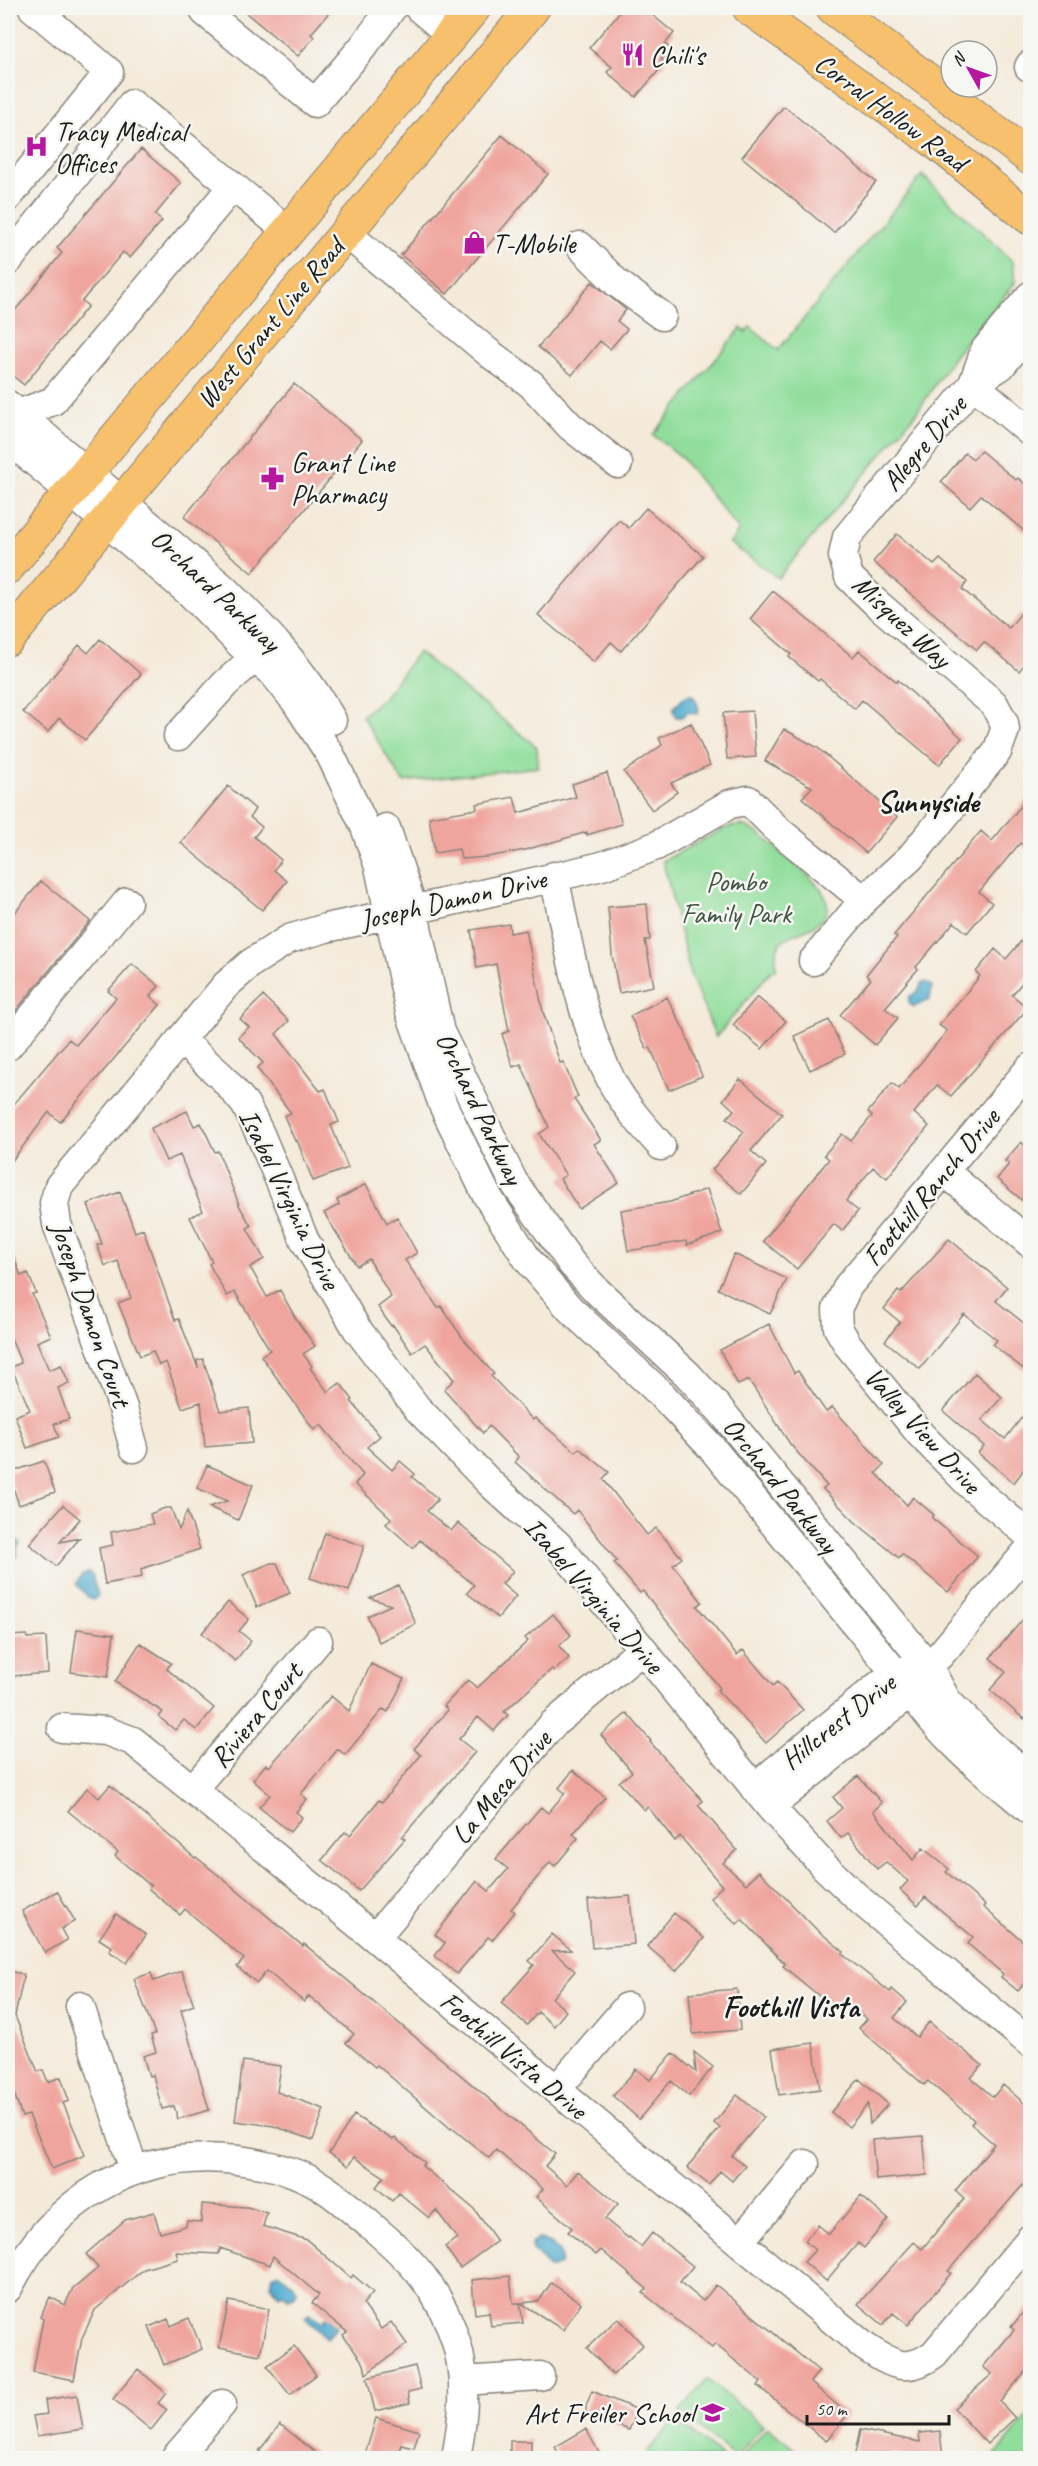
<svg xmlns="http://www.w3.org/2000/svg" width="1038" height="2466" viewBox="0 0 1038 2466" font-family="Caveat,sans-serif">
	<rect width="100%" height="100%" fill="#f6f6f2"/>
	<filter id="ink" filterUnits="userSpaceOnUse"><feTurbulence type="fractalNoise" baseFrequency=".0167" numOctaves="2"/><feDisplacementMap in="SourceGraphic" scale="12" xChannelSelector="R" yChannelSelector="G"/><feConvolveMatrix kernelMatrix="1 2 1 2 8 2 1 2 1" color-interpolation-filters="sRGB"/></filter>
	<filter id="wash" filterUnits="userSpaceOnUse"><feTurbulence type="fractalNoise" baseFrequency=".008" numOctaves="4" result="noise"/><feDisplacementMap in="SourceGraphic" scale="24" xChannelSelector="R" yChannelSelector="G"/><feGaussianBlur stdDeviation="1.35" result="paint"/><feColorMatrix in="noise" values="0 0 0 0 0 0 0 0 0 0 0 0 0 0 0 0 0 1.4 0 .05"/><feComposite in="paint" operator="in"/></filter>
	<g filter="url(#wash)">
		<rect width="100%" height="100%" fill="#f4ead9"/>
		<path fill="#91de9c" stroke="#567d5c" stroke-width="1.5" d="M922 175 1013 262 1015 283 954 356 917 412 778 578 730 543 739 530 680 456 653 435 741 328 746 332 750 327 778 350Z
			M418 652 537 747 538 767 403 782 362 716 385 696Z
			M741 825C760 830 777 850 792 862 809 876 849 906 813 926 791 938 773 933 776 969L771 971 716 1037 691 977 663 861 725 828Z
			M707 2379 763 2425 736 2458 679 2412Z
			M1030 2413V2458H993Z
			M675 2419 723 2458H654L647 2452Z
			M767 2427 805 2458H741Z"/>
		<path fill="#52acd0" stroke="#376476" stroke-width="1.5" d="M690 694C696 697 700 708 698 714L689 712 682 717H676L673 709 684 697Z
			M926 982 932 986 930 999 914 1007 909 1003V997L918 991 921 984Z
			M11 1534 20 1543 17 1548 18 1556 13 1558 8 1550V1535Z
			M89 1572 93 1576C92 1584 98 1588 98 1596L93 1600 89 1598 76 1584 81 1575Z
			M538 2238C550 2242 565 2251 560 2265L553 2268H549L542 2258 532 2251 531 2243Z
			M279 2273 295 2286 297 2292 294 2296 288 2298 282 2293 279 2295 270 2285 272 2276Z
			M309 2313 322 2322 326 2317 337 2327 327 2338 305 2318Z"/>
		<g id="blocks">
			<path fill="#efa59d" d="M240 8H333L311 34 314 37 298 56Z
				M623 8H644L674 33 665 44 671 49 661 60 665 63 636 97 607 72 612 67 589 48Z
				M784 106 876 182 834 233 742 157Z
				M502 135 548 174 447 294 401 255Z
				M141 149 181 183 155 215 162 221 130 258 123 252 82 301 88 306 24 385 8 372V319L62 253 57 248Z
				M592 282 626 310 617 321 627 329 610 349 600 341 572 375 538 347Z
				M294 384 362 440 252 573 184 517Z
				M981 451 1016 480 1018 478 1030 488V536L981 495 970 507 941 482 965 453 973 459Z
				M646 508 703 556 621 651 611 642 594 662 538 615 619 520 629 528Z
				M897 534 934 565 940 559 967 582 962 589 1009 628 1021 613 1030 622V658L1019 671 984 642 977 650 873 562Z
				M773 591 853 657 859 650 897 682 898 680 962 738 939 765 862 700 855 709 820 679 818 681 789 657 791 654 750 619Z
				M100 639 141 674 85 740 59 718 48 732 23 712 79 645 88 653Z
				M752 711 756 757 727 759 723 713Z
				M691 723 710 765 671 783 677 792 652 810 624 772 662 745 659 738Z
				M784 729 818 748 897 817 866 853 802 798 812 787 765 761Z
				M607 773 622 824 587 835V832L525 850 487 857 461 859 459 849 435 853 429 817 477 809 476 804 514 797 518 813 576 797 572 784Z
				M228 786 255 809 250 817 262 827 254 837 281 860 274 870 287 881 262 910 181 843Z
				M1030 795V851L1020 843 979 892 992 903 967 933 954 922 916 967 918 969 885 1008 898 1018 875 1045 840 1015 871 979 866 975 897 937 894 935 981 831 992 841Z
				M41 881 90 921 8 1020V921Z
				M647 904 650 940H645L654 986 619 993 612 955 608 907Z
				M509 924 510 933 526 930 543 1012 560 1063 563 1062 578 1097 574 1099 601 1140 594 1144 619 1183 579 1209 560 1179 566 1175 539 1134 549 1127 521 1064 513 1067 502 1034 509 1031 496 964 477 968 471 930Z
				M1030 931V973L1012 995 1028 1008 951 1096 937 1085 914 1113 929 1126 887 1178 873 1167 846 1201 858 1211 842 1231 834 1224 797 1269 763 1241 829 1159 824 1155 842 1134 851 1141 872 1116 868 1112 892 1083 899 1089 947 1031 939 1025 980 976 976 972 995 949 1006 959Z
				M132 964 159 986 150 996 160 1005 60 1122 49 1112 8 1166V1111L69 1039 76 1045 116 998 108 991Z
				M263 996 289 1021 276 1034 320 1091 325 1089 339 1122 331 1125 348 1168 313 1181 297 1140 295 1141 284 1116 291 1113 257 1068 263 1063 238 1037 249 1027 240 1019Z
				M667 997 684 1030 702 1076 669 1090 650 1047 647 1049 630 1016Z
				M757 997 786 1021 762 1049 733 1025Z
				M829 1020 845 1054 810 1070 794 1036Z
				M740 1079 782 1114 751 1151 766 1164 741 1194 712 1170 744 1132 727 1118 734 1110 723 1100Z
				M187 1111 194 1126 201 1123 215 1152 218 1151 240 1207 251 1226 247 1228 264 1259 250 1267 267 1297 280 1290 296 1319 315 1346 303 1354 312 1366 310 1368 328 1392 340 1383 353 1400 351 1401 380 1436 367 1447 392 1470 400 1461 415 1474 412 1477 438 1499 427 1511 451 1531 458 1523 513 1571 502 1584 516 1596 498 1618 467 1593 474 1585 420 1540 413 1548 386 1524 391 1518 355 1484 363 1475 321 1425 314 1430 261 1356 270 1350 235 1292 227 1296 209 1264 212 1262 190 1217 203 1211 180 1155 166 1161 151 1128Z
				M1021 1142 1030 1150V1207L997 1179 1009 1164 1005 1161Z
				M366 1184 387 1223 397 1217 417 1253 405 1260 438 1308 441 1306 462 1337 494 1374 491 1376 533 1420 535 1418 576 1452 579 1448 609 1472 603 1479 647 1535 656 1528 682 1558 673 1565 702 1602 697 1606 737 1655 743 1650 773 1686 777 1682 803 1710 766 1743 717 1690 720 1688 643 1591 640 1593 614 1563 617 1561 577 1510 573 1514 515 1462 519 1457 489 1426 483 1433 444 1389 454 1380 425 1344 412 1353 393 1325 391 1326 378 1307 391 1297 369 1259 357 1266 324 1213 339 1205 337 1200Z
				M707 1189 722 1233 687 1245 686 1241 628 1251 621 1210 670 1202Z
				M120 1192 135 1232 143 1229 175 1320 179 1319 198 1368 197 1360 203 1359 220 1411 249 1408 252 1443 205 1447 201 1402 182 1408 166 1362 159 1365 153 1351 140 1356 118 1303 131 1298 118 1261 105 1266 97 1245 102 1244 88 1204Z
				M949 1239 1007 1287 996 1301 1030 1328V1374L993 1345 997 1340 964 1314 920 1369 885 1341 900 1322 884 1309 898 1291 901 1293Z
				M9 1244 21 1276 28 1273 36 1293 32 1294 51 1336 37 1342 49 1370 61 1365 69 1383 58 1388 69 1419 54 1424 59 1437 27 1448 15 1416 30 1410 11 1367 21 1363 8 1331Z
				M734 1254 787 1279 770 1314 718 1289Z
				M769 1324 794 1373 798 1371 826 1412 832 1407 884 1465 876 1473 907 1505 913 1497 934 1515 932 1518 978 1556 948 1592 902 1554 899 1558 854 1521 823 1489 827 1486 790 1444 749 1380 738 1385 720 1350Z
				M975 1373 1002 1397 982 1420 1005 1439 1030 1407V1461L1014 1483 978 1453 984 1446 943 1411Z
				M44 1461 55 1492 19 1505 8 1473Z
				M207 1465 253 1485 238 1520 209 1507 227 1501 197 1488Z
				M63 1505 80 1519 60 1542 80 1538 56 1566 29 1544Z
				M165 1508H171L179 1530 187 1511 200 1549 141 1569 142 1577 105 1584 99 1548 113 1545 111 1532 153 1524 150 1514Z
				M325 1533 364 1546 349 1591 310 1578Z
				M271 1563H277L290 1593 257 1607 243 1575Z
				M398 1585 416 1624 379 1642 367 1616 391 1605 370 1598Z
				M228 1602 249 1619 239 1631 251 1641 235 1661 202 1633Z
				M1030 1611V1712L1024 1719 990 1690 1006 1672 990 1658Z
				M553 1614 571 1635 559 1646 569 1658 554 1671 552 1669 504 1712 508 1715 494 1731 478 1717 459 1739 475 1752 402 1837 405 1839 359 1891 322 1860 345 1832 350 1835 379 1800 382 1802 421 1755 414 1749 448 1710 444 1706 468 1680 477 1688 528 1641 525 1638Z
				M77 1629 114 1634 108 1677 71 1672Z
				M27 1635V1638L46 1637 48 1673 12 1676 9 1636Z
				M140 1643 171 1663 167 1669 214 1708 196 1730 184 1720 175 1730 159 1717 163 1712 115 1682Z
				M371 1664 404 1679 388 1712 383 1709 345 1755 338 1749 301 1794 307 1799 296 1812 302 1817 290 1832 259 1807 270 1795 253 1780 266 1764 269 1767 331 1696 349 1711Z
				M627 1713 651 1741 650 1742 703 1801 698 1805 737 1850 723 1863 746 1884 759 1871 816 1929 844 1952 842 1954 890 1992 892 1989 907 2002 894 2018 917 2037 929 2022 982 2065 971 2078 993 2097 1003 2085 1030 2108V2177L948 2271 951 2273 908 2325 893 2313 883 2325 858 2304 914 2242 922 2249 964 2199 955 2191 994 2144 971 2124 974 2120 928 2081 924 2085 859 2028 867 2019 844 2001 836 2010 783 1966 785 1964 742 1919 737 1924 710 1898 722 1886 680 1836 675 1841 648 1807 644 1810 619 1782 632 1772 601 1735Z
				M573 1770 605 1797 573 1834 578 1838 555 1866 550 1862 511 1909 515 1912 492 1940 488 1937 457 1974 435 1956 445 1943 435 1935 477 1881 489 1891 508 1869 496 1859 541 1807 548 1813 565 1793 559 1788Z
				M858 1776 882 1803 873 1811 913 1860 923 1848 949 1869 946 1872 985 1905 983 1907 1030 1947V1976L1018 1991 1001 1977 1003 1974 968 1944 973 1937 925 1897 918 1906 900 1890 908 1881 886 1862 877 1869 848 1833 841 1838 827 1821 842 1808 833 1797Z
				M110 1785 195 1858 196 1857 228 1883 303 1946 304 1944 555 2154 545 2166 567 2185 578 2171 618 2204 605 2219 628 2238 629 2237 641 2247 652 2233 693 2266 680 2282 703 2301 716 2285 819 2371 810 2382 848 2414 826 2441 758 2386 761 2382 715 2344 712 2348 643 2293 647 2289 601 2250 596 2255 568 2232 572 2228 536 2197 543 2189 496 2150 489 2158 452 2128 451 2129 377 2065 375 2067 346 2043 354 2034 309 1996 304 2002 267 1971 257 1983 237 1967 244 1959 185 1909 180 1915 149 1889 151 1886 115 1856 118 1852 68 1811 87 1788 99 1798Z
				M57 1891 75 1921 61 1929 67 1940 45 1953 22 1911Z
				M630 1896 634 1944 592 1948 588 1900Z
				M674 1913 704 1938 676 1971 647 1946Z
				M116 1914 146 1935 127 1963 109 1951 112 1947 99 1939Z
				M552 1934 571 1950 552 1951 575 1971 552 1998 566 2011 554 2026 538 2012 527 2025 501 2003 534 1965 529 1961Z
				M8 1971 24 1974 15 2016 38 2072 43 2070 48 2082 61 2077 69 2101 63 2103 85 2155 52 2169 29 2115 22 2117 8 2075Z
				M182 1971 194 2005 181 2010 209 2110 178 2119 174 2106 162 2109 153 2075 149 2076 143 2056 156 2052 151 2035 155 2034 134 1979 151 1973 154 1981Z
				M737 1989 740 2030 693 2034 689 1993Z
				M813 2043 820 2089 779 2095 772 2049Z
				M694 2052 713 2067 689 2096 671 2081 639 2119 613 2096 636 2069 650 2080 673 2053 696 2072Z
				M243 2061 281 2066 277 2092 324 2109 313 2140 274 2126 235 2121Z
				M859 2079 888 2104 870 2124 868 2104 849 2127 831 2112Z
				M737 2095 764 2117 732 2156 745 2166 732 2181 720 2171 709 2185 687 2167 720 2128 714 2123Z
				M354 2115 393 2140 395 2138 425 2163 422 2166 474 2209 497 2241 460 2268 445 2247 457 2238 436 2210 429 2218 399 2193 392 2201 376 2187 384 2177 354 2157 348 2166 329 2153Z
				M923 2136 927 2175 876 2180 872 2140Z
				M861 2196 888 2219 864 2248 858 2243 826 2281 804 2262 815 2250 805 2241 818 2225 829 2234Z
				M202 2204 247 2207 267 2213 263 2226 307 2240 351 2278 353 2275 373 2292 363 2304 381 2329 391 2322 407 2344 366 2374 364 2364 343 2335 347 2332 312 2303 319 2295 273 2256 270 2265 220 2248 219 2254 176 2252 178 2259 144 2269 95 2310 82 2338 74 2380 33 2372 43 2319 40 2317 50 2297 65 2305 72 2290 98 2268 86 2254 125 2220 154 2212 160 2233 186 2226 187 2221 201 2222Z
				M510 2276 513 2303H520L523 2323 491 2326 489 2312 475 2314 472 2280Z
				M551 2283 581 2303 563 2330 521 2303 539 2301Z
				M229 2301 269 2309 260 2355 219 2347Z
				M1030 2304V2366L1000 2402 1015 2418 987 2444 954 2408 992 2374 983 2367 1014 2330 1011 2327Z
				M189 2318 202 2349 164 2365 149 2327 168 2319 171 2326Z
				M618 2318 643 2345 613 2375 587 2348Z
				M294 2346 316 2375 290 2395 267 2366Z
				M415 2366 421 2389 408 2392 410 2403 375 2411 367 2378Z
				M138 2369 166 2393 158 2403 167 2410 151 2430 113 2399Z
				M592 2391 638 2410 629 2430 586 2413V2406Z
				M77 2395 83 2429 37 2436 33 2416 47 2414 45 2400Z
				M376 2418 419 2431 414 2448 402 2445 397 2458H364Z
				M280 2424 322 2458H269L259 2451Z
				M586 2429 602 2458H561L555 2447Z
				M860 2430 920 2442 919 2433 940 2431 943 2458H916L892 2453 891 2458H854Z
				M510 2441H531V2458H510Z"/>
		</g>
	</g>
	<g filter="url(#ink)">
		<use href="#blocks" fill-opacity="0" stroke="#88837a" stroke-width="1.5"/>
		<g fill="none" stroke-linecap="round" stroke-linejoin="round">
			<defs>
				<path id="minor" d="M209 8 205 12 315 103 362 48 392 8
					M419 8 451 35
					M1029 67 1030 65
					M8 197 109 72 33 8
					M345 232 489 353 531 384 570 426 618 464
					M580 246 617 283 662 316
					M8 261 132 104 288 231
					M973 384 985 350 1030 296
					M973 384 1030 432
					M8 405 223 588C263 627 304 670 332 720
					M18 414 53 401 232 187
					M8 439 190 593 254 658 274 674 296 702 331 756 365 827 379 867 410 1012 443 1105 486 1194 528 1260 570 1309 662 1395 711 1447 911 1692C942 1739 987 1774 1030 1810
					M178 736 225 684 254 658
					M386 828 413 909 440 1032 513 1181 572 1264 597 1291 687 1374 721 1411 928 1666 947 1701 989 1743 1030 1778
					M554 876C569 946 580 1020 613 1084 626 1107 643 1126 661 1146
					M813 961 864 900 911 857 997 752 1005 730 1004 723 994 704 875 602 849 577 843 556 847 537 973 384 1001 366 1030 330
					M181 1040 222 1077 245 1104 260 1134 305 1241 357 1329 417 1408 491 1484 558 1545 770 1807 825 1867 861 1901 1030 2043
					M8 1046 127 902
					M1030 1068 848 1286 837 1309 838 1328 848 1345 921 1435 972 1487 1030 1536
					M945 1172 1030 1243
					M134 1448 123 1408 57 1224 54 1203 59 1186 226 985 251 963 289 939 326 928 439 904 602 866 656 846 730 804 748 800 779 831 864 900
					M62 1728 106 1731 133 1741 375 1938 865 2347C890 2363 906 2375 934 2354L1030 2239
					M754 1788 895 1672 914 1669
					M193 1789 318 1641
					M770 1807 911 1692 928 1666 940 1655 1030 1548
					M375 1938 553 1724 643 1649
					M80 2006 134 2170
					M556 2090 627 2007
					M739 2242 805 2164
					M8 2288C53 2199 136 2148 237 2160 260 2163 285 2168 306 2178 330 2189 349 2208 369 2224 410 2258 440 2289 456 2342 468 2380 463 2420 456 2458
					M463 2381 540 2376
					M175 2458 222 2404"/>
				<path id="major" d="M749 8 933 140 1030 218
					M833 8 1030 158
					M8 567 474 8
					M8 639 533 8"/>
			</defs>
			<use href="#minor" stroke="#88837a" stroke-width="31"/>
			<use href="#major" stroke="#88837a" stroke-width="35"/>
			<use href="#minor" stroke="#fff" stroke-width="28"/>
			<use href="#major" stroke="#f7c06c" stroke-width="33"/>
		</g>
	</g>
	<defs>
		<symbol id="restaurant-bare" viewBox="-9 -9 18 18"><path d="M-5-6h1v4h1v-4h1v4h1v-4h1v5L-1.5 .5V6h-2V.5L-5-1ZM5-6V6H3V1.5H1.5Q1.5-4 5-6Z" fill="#b5179e" stroke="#f6f6f2" stroke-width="2.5" paint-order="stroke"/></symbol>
		<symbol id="hospital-bare" viewBox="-9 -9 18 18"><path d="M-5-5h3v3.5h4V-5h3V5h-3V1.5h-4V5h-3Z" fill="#b5179e" stroke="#f6f6f2" stroke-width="2.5" paint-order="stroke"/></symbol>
		<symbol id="shop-bare" viewBox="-9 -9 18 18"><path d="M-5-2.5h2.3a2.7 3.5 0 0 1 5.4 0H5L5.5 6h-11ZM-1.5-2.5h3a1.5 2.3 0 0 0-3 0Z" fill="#b5179e" stroke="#f6f6f2" stroke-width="2.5" paint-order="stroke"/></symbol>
		<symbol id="pharmacy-bare" viewBox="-9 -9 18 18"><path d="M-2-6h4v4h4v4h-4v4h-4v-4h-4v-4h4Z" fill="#b5179e" stroke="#f6f6f2" stroke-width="2.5" paint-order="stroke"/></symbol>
		<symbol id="school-bare" viewBox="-9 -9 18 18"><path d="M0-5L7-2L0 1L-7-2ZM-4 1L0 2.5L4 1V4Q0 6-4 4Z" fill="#b5179e" stroke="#f6f6f2" stroke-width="2.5" paint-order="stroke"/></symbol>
	</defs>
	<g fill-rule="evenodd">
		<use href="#restaurant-bare" x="616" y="38" width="33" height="33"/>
		<use href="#hospital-bare" x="20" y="130" width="33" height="33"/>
		<use href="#shop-bare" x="458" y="226" width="33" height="33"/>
		<use href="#pharmacy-bare" x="256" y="462" width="33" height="33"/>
		<use href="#school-bare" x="696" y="2396" width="33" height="33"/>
	</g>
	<g text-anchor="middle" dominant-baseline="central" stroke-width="5" stroke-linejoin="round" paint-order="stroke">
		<g font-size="28" fill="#1c1c1c" stroke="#f6f6f2" text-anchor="start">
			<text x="650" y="55">Chili's</text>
			<text x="55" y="131">Tracy Medical<tspan x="55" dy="32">Offices</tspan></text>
			<text x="492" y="243">T-Mobile</text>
			<text x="291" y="462">Grant Line<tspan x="291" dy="32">Pharmacy</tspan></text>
			<text x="694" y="2413" text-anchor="end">Art Freiler School</text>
		</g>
		<g font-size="28" fill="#1c1c1c" stroke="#f6f6f2">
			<text transform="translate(891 112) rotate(36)">Corral Hollow Road</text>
			<text transform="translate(270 323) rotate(-50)">West Grant Line Road</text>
			<text transform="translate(924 443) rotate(-50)">Alegre Drive</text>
			<text transform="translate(216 590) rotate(43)">Orchard Parkway</text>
			<text transform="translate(902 621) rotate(43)">Misquez Way</text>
			<text transform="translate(453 899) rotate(-13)">Joseph Damon Drive</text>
			<text transform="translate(480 1108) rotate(64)">Orchard Parkway</text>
			<text transform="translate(931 1187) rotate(-50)">Foothill Ranch Drive</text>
			<text transform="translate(290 1199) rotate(64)">Isabel Virginia Drive</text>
			<text transform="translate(91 1314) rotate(71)">Joseph Damon Court</text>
			<text transform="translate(923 1430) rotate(48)">Valley View Drive</text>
			<text transform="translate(781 1485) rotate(51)">Orchard Parkway</text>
			<text transform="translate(594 1595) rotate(49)">Isabel Virginia Drive</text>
			<text transform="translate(256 1715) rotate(-50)">Riviera Court</text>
			<text transform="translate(838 1721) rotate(-38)">Hillcrest Drive</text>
			<text transform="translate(501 1787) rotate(-50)">La Mesa Drive</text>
			<text transform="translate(514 2055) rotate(40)">Foothill Vista Drive</text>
		</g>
		<g font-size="28" fill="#3f5642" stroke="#f6f6f2">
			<text x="736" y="881">Pombo<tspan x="736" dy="32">Family Park</tspan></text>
		</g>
		<g font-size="30" font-weight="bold" fill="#1c1c1c" stroke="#f6f6f2">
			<text x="928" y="802">Sunnyside</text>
			<text x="791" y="2007">Foothill Vista</text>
		</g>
	</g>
	<rect width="1038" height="2466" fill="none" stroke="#f6f6f2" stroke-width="30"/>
	<g transform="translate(969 69) rotate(310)"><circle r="28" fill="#f6f6f2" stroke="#9f9f9c" stroke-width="1.5"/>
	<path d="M0-4.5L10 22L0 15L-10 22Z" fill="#b5179e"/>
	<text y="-9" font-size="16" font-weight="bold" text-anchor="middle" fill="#1c1c1c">N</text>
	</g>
	<path d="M807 2415v9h142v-9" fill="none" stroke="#1c1c1c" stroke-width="3"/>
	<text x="816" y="2415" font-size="18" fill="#1c1c1c" stroke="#f6f6f2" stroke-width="4.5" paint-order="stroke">50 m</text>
</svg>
